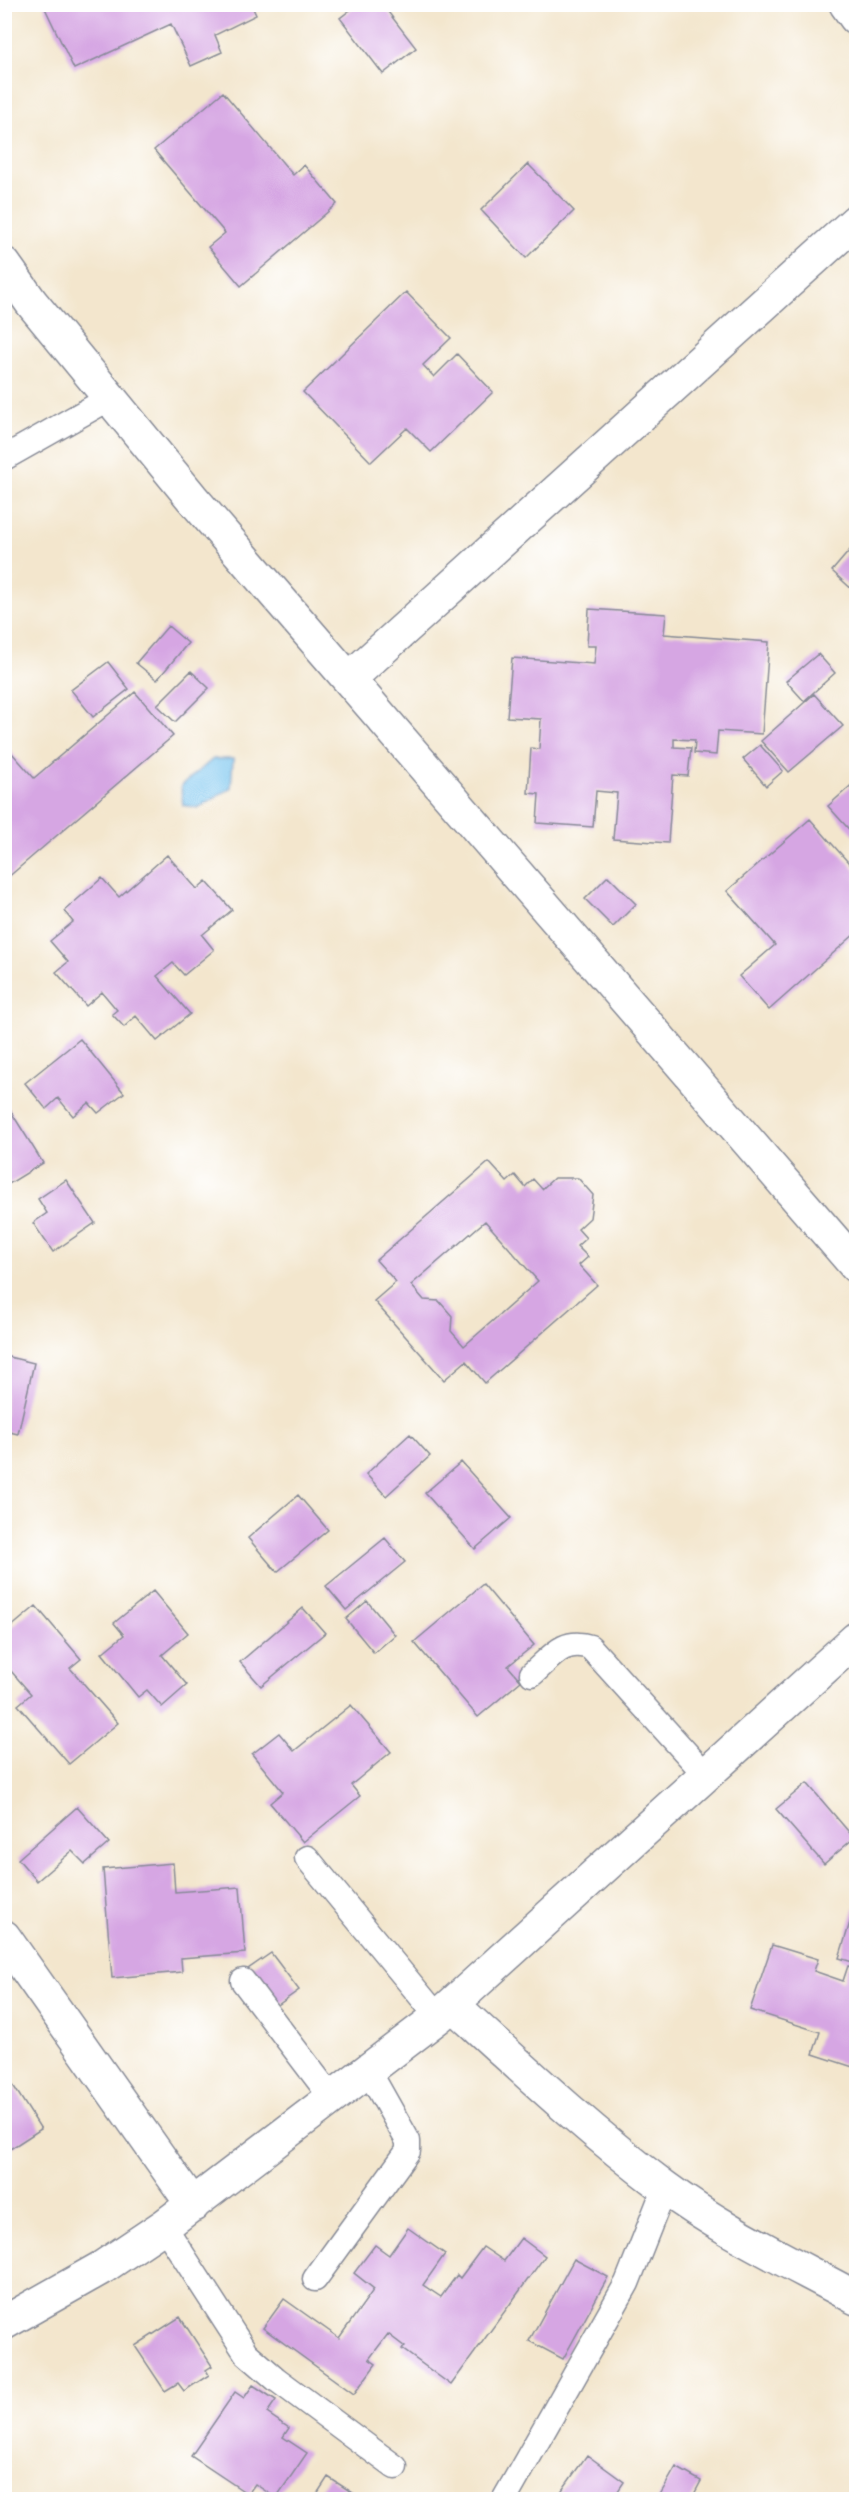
<svg xmlns="http://www.w3.org/2000/svg" width="861" height="2504" viewBox="0 0 861 2504" font-family="'Shantell Sans',sans-serif">
	<rect width="100%" height="100%" fill="#fff"/>
	<filter id="ink" filterUnits="userSpaceOnUse"><feTurbulence type="fractalNoise" baseFrequency=".0167" numOctaves="2"/><feDisplacementMap in="SourceGraphic" scale="12" xChannelSelector="R" yChannelSelector="G"/><feConvolveMatrix kernelMatrix="1 2 1 2 8 2 1 2 1" color-interpolation-filters="sRGB"/></filter>
	<filter id="wash" filterUnits="userSpaceOnUse"><feTurbulence type="fractalNoise" baseFrequency=".008" numOctaves="4" result="noise"/><feDisplacementMap in="SourceGraphic" scale="24" xChannelSelector="R" yChannelSelector="G"/><feGaussianBlur stdDeviation="1.35" result="paint"/><feColorMatrix in="noise" values="0 0 0 0 0 0 0 0 0 0 0 0 0 0 0 0 0 1.4 0 .05"/><feComposite in="paint" operator="in"/></filter>
	<g filter="url(#wash)">
		<rect width="100%" height="100%" fill="#f3e6cd"/>
		<path fill="#73c2ee" stroke="#4778a6" stroke-width="1.5" d="M213 759H233L231 788 198 808 183 805 181 786Z"/>
		<g id="blocks">
			<path fill="#d6a6e3" fill-rule="evenodd" d="M43 4H251L256 15 215 35 222 52 191 66 171 24 74 69Z
				M358 4H382L416 48 383 74 340 18Z
				M223 92 293 175 304 165 337 204 241 286 208 247 225 233 154 150Z
				M528 164 574 211 526 258 481 210Z
				M406 292 451 338 423 365 434 377 457 354 493 392 431 452 407 428 371 462 303 392Z
				M856 543V593L832 571Z
				M589 609 666 614 664 634 769 642 762 734 718 731 716 755 694 753 695 740 674 739V747L691 748 688 776 673 775 668 843 613 839 617 793 596 791 593 827 537 823 539 794 528 793 531 748 539 749 541 719 507 717 512 658 594 664 596 646H587Z
				M168 626 188 643 157 680 136 663Z
				M818 654 835 673 804 701 786 681Z
				M108 662 129 689 93 717 71 690Z
				M191 671 209 688 175 722 157 705Z
				M135 692 173 736 6 879 4 744 34 778Z
				M814 694 843 726 789 772 761 741Z
				M760 745 783 771 766 786 743 759Z
				M856 781V837L828 806Z
				M810 819 856 871V933L769 1010 739 976 775 945 727 891Z
				M167 855 197 889 206 881 232 910 202 935 214 950 184 975 173 963 157 976 190 1014 157 1041 136 1016 124 1027 112 1014 117 1010 102 992 86 1006 56 972 68 962 50 941 73 922 64 911 102 878 119 897Z
				M608 876 636 904 613 927 585 899Z
				M80 1039 124 1093 98 1113 89 1103 73 1116 58 1098 46 1109 25 1083Z
				M8 1107 43 1163 4 1187V1109Z
				M489 1162 507 1182 515 1175 525 1187 533 1179 542 1189 554 1178H578L593 1195 590 1218 578 1229 586 1238 577 1246 588 1257 579 1265 597 1285 485 1383 466 1361 444 1380 374 1301 396 1282 376 1260ZM485 1221 538 1281 464 1346 451 1331 452 1316 439 1301 424 1300 411 1285Z
				M66 1180 95 1223 53 1252 33 1223 47 1213 38 1199Z
				M4 1291 9 1292 5 1308H4Z
				M5 1356 34 1363 18 1434 5 1431Z
				M410 1434 430 1456 386 1496 366 1474Z
				M461 1462 511 1518 475 1549 425 1493Z
				M298 1495 328 1530 277 1572 248 1538Z
				M385 1538 405 1562 346 1610 326 1586Z
				M483 1584 534 1645 508 1666 521 1681 478 1717 414 1642Z
				M153 1591 188 1633 162 1655 187 1685 162 1707 147 1690 138 1697 102 1653 124 1635 114 1623Z
				M367 1601 395 1635 374 1653 346 1619Z
				M36 1606 81 1659 70 1668 118 1723 69 1764 18 1705 31 1694 4 1663V1633Z
				M303 1608 325 1633 261 1686 240 1662Z
				M351 1705 391 1752 351 1785 360 1796 303 1842 270 1803 283 1792 252 1754 279 1733 294 1751Z
				M807 1783 854 1838 824 1864 776 1809Z
				M77 1807 109 1843 85 1864 72 1851 37 1881 18 1859Z
				M173 1863 175 1892 240 1887 245 1953 181 1958 182 1972 112 1978 103 1869Z
				M856 1903V1963L839 1958Z
				M772 1945 818 1959 814 1971 843 1981 848 1966 856 1968V2068L813 2054 820 2032 750 2010Z
				M271 1953 299 1990 275 2007 248 1969Z
				M4 2071 41 2129 4 2153Z
				M408 2228 445 2254 423 2285 441 2297 457 2275 460 2278 483 2247 504 2261 521 2238 545 2256 451 2385 402 2349 405 2347 388 2334 369 2359 376 2364 354 2394 263 2328 284 2299 339 2338 374 2289 354 2273 375 2245 389 2255Z
				M574 2259 608 2277 563 2359 529 2341Z
				M180 2317 212 2366 206 2370 209 2375 184 2391 178 2383 165 2391 135 2346Z
				M253 2385 276 2400 267 2413 289 2428 283 2437 307 2453 276 2498 255 2484 248 2494 191 2456 235 2392 244 2398Z
				M587 2455 624 2482 612 2500H555Z
				M676 2467 701 2481 691 2500H657Z
				M328 2477 364 2500H313Z"/>
		</g>
	</g>
	<g filter="url(#ink)">
		<use href="#blocks" fill-opacity="0" stroke="#878a96" stroke-width="1.5"/>
		<g fill="none" stroke-linecap="round" stroke-linejoin="round">
			<defs>
				<path id="service" d="M4 458 110 398
					M532 1674C552 1657 563 1638 590 1647L706 1775
					M307 1858 438 2017
					M243 1981 332 2098
					M164 2226 246 2353 276 2379 395 2467
					M315 2279 408 2151V2141L368 2070
					M504 2500 627 2283 665 2187"/>
				<path id="minor" d="M846 4 856 18
					M4 264 31 302 192 498 856 1266
					M349 679 856 221
					M4 1937 193 2205
					M453 2005C522 2068 589 2131 664 2187 723 2231 792 2263 856 2298
					M4 2323 103 2267 164 2226 438 2017 856 1639"/>
			</defs>
			<use href="#service" stroke="#878a96" stroke-width="27"/>
			<use href="#minor" stroke="#878a96" stroke-width="36"/>
			<use href="#service" stroke="#fff" stroke-width="24"/>
			<use href="#minor" stroke="#fff" stroke-width="33"/>
		</g>
	</g>
	<rect width="861" height="2504" fill="none" stroke="#fff" stroke-width="24"/>
</svg>
